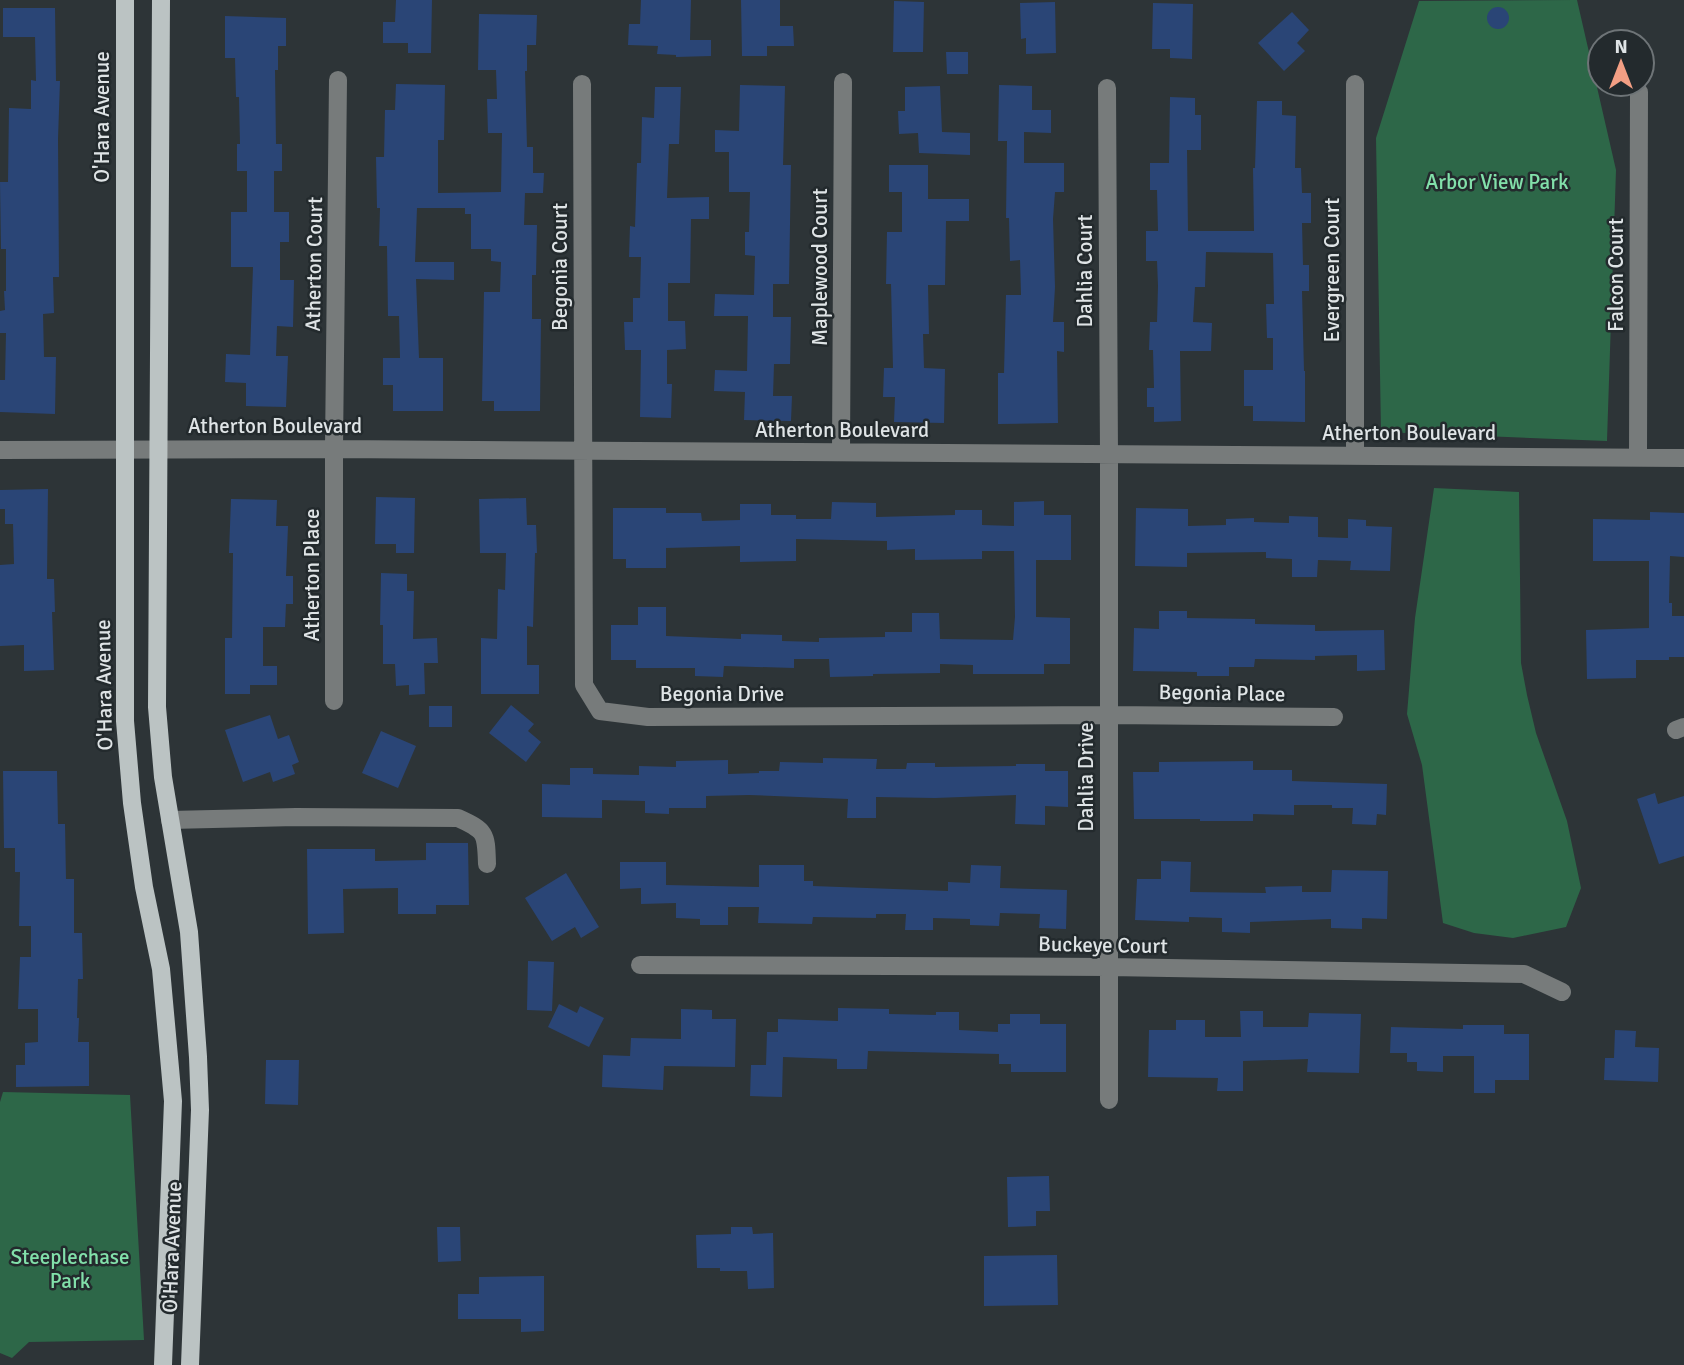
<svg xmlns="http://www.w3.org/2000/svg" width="1684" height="1365" viewBox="0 0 1684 1365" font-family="Signika,sans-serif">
	<rect width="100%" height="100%" fill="#2d3437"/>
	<path fill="#2d6748" d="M1577 0 1616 170 1607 441 1381 432 1376 138 1419 1Z
		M1434 488 1519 492 1521 663 1527 695 1536 733 1567 821 1581 888 1566 927 1513 938 1474 933 1443 923 1422 765 1407 714 1415 618Z
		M3 1092 130 1095 144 1340 29 1342 12 1358 0 1353V1102Z"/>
	<path fill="#2a4576" d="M396 0H432L431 53H408V43H383V22H395Z
		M641 0H691L690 40H711V56L676 57V55L657 54 658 46 628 45 629 24H640Z
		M741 0H780V26H793L794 46H767V56H742Z
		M894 1 924 2 923 52H893Z
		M1055 2 1056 53 1026 54V38L1021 39 1020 3Z
		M1153 3 1193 4 1192 59 1170 58V49H1152Z
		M1487 18a11 11 0 1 1 22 0a11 11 0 1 1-22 0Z
		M3 8H55L56 81H60L58 139 59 277H53L54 313 43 314 44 357H56L55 414 0 412V380H5L6 333H0V311L5 310 4 291H6V249H1L0 182H8L9 108 31 109V80L36 81 35 37H3Z
		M1292 12 1309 30 1297 43 1305 51 1284 71 1258 43Z
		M479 14 537 15 536 45H527V71H525L527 147H533V173H544L543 193H525L524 225H537L536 275H532V319H541L540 411H494V401H482L484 292H500L501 262 491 261V249H471V214H465V208H417L415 262H454V280L416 279 419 358H443V411H393V385H383V358H400L399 316H388L387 246H379L380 208H377L376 157H384L385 110H395L396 84 445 85 444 140H438V193L501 192 502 133H488L487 99H497L496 70H478Z
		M225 16 286 18V46H278V70H275L276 144H282V171H274V212H289V242H280V280H294L293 327 277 326 276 356H288L286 407 246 406V383L225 382 226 354 250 355 253 267H231V212H247V171H237V144H240L239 97H236L235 58H225Z
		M946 52H968V74H947Z
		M740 85 785 86 783 165H791L789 284H773V317H791L790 364H774L773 396H792L791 421 744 420 745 392 714 391 715 370 747 371 748 316H714L715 294 754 295 755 256 745 255V232H749L750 192H729V152H715V130L739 131Z
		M999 85 1032 86V110H1051V133L1024 132V163H1064V192H1055L1053 219 1055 287 1053 322H1064V352L1057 351 1058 423 998 424V373H1004L1006 295H1021L1020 260 1010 261 1009 218H1006L1007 141H998Z
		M940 86 942 132 970 133V155L919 153 918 133 899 134 898 111H905V87Z
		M655 87H681L679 144H669L667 198 709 197V219H691L690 283H668V321H685L686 349 667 350V384H672L671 418 640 417 641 350H625L624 322H633V298H640L641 257H629L630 226 635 227 637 163H641L642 117 654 118Z
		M1170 97 1195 98V115H1201V150H1187L1188 231H1254L1253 168H1255L1257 101H1282V115L1296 116 1295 168H1301L1302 193H1311V223H1302L1303 265H1309V291H1302L1304 371H1305V422L1253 421V406H1244V370H1273V338H1267L1266 304H1274L1273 253 1206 252 1205 287H1195L1193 322 1212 323 1211 351H1180L1181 421 1154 422V407H1147V388H1154L1153 350H1149L1150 322H1157L1158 286 1157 261H1146V231H1158L1157 190H1150V163H1169Z
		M889 165H928V199H969V221H946L945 285H928L929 334H923L924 368 945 369 944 423 894 422 895 397H883L884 368H893L891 284H886L887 232H902V192H889Z
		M48 489 47 579H54L55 612H52L54 670 24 671V645L0 646V565L14 564 13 524H5V509H0V490Z
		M376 497 415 498 414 553H396V544H375Z
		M526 498 527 525H536L537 553H535L533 627 527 626V665H539V694H481V638L497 639 498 589 505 590 506 553H480L479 499Z
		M231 499 277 500 276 526H288L286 576H293V604H286L285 627H263V666H277V685H250V694H225V638H232L233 553H229Z
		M1044 501V515H1071V560H1036V617L1070 618V664H1044V674H973V665L940 664V673L873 674V676L830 677 829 659H794V668L724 666 723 677 695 676V668H636V660H611V625H638V607H666V636L741 639V634L782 635V641L819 642V638L885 637V632H912V613H939L940 639 1013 640 1015 617 1014 551H982V559L915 560V549L887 550V541L796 539V561L740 562V546L666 548V568H626V559H613V508H666V513H701L702 521 740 520V504H771V515H796V519H831L832 502 876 503V517L955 515V510H982V525L1014 526V502Z
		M1136 508 1188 509V526L1226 525V519L1254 518V522L1289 523V516L1318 517V537L1348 538V519L1366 520V526L1392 527 1390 571 1350 570 1351 561 1318 560 1317 577H1292V559L1266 558V552L1187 553V567L1135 566Z
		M1650 512 1684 513V557L1670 556 1669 603H1672V616H1684V657H1669V660H1636V678L1587 679 1586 630 1649 628V561H1593V519L1650 520Z
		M381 573 407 574V591H414L413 639 437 638 438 663H424L425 694 409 695V685L396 686 395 664H383V625H380Z
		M1159 611H1187V618L1255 619V624L1315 625V631L1384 630 1385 670 1357 671V655L1315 656V660L1255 659 1254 667H1229V676H1197V672L1133 671 1134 628 1159 629Z
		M511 705 534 724 528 731 541 742 526 762 489 733Z
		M429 706H452V727H429Z
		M270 715 278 739 289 735 299 762 292 765 295 774 273 782 270 772 243 782 225 730Z
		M381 731 416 746 398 788 362 773Z
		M823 758 877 759 876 769H906L907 763H935V767L1016 766V764H1045V771H1068V807L1045 806V825L1015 824 1016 795 935 798 876 797V818H847L848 799 749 795 706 796V808H669V814L645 813V801L602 800V818L542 817V784L570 785V768H593V774L639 775V766L676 767V761L728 760V774L759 773V771H779L780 762 823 763Z
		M1253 761V770H1292V781L1387 784 1386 815 1377 814 1376 825 1352 824 1353 808H1332V805H1294V815L1253 814V821H1200V819H1134L1133 772H1159V762Z
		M3 771H57L58 824H65L66 879H74V933H82L83 979H78L77 1018H79L78 1042H89V1086L16 1087V1065H25V1043L38 1042V1009H18L20 957H31V926H19L20 872H15V848H4Z
		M1655 793 1658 804 1684 796V856L1659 864 1637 799Z
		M426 843H468L469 905H436V914H398V888L343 889 344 933 308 934 307 849H375V861L426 860Z
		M1161 861 1191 862 1190 892 1266 893 1265 887 1302 886V892H1331L1332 870 1388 871 1387 919 1362 918V929L1331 928V919L1250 922V933L1222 932V918L1189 917V922L1135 920 1137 879H1161Z
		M620 862H666V885L759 887V865H804V881H813V886L948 891V882L970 883 971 865 1001 866 1000 888 1067 890 1066 929 1039 928 1040 914 1000 913 999 926 970 925V919L933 918V930H905L906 914H876V918L813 917 812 924 758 923 759 907H728V925H700V919L676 918V903L641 904V888L620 889Z
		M566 873 599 927 581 938 575 927 552 941 525 898Z
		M528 961 554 962 552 1011 527 1010Z
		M559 1004 577 1013 580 1006 604 1018 589 1047 548 1027Z
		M838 1008 889 1009V1014L936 1015V1012H959V1030L998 1032V1024H1010V1014H1040V1024H1066V1072H1011V1064H999V1054L868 1051 867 1069H837V1059L783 1057 782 1097 750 1096 751 1065H766L767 1032H778V1019L838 1021Z
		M681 1009 712 1010V1019H736L735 1067 664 1066 663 1090 602 1087 603 1055 630 1056 631 1038 681 1039Z
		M1240 1011H1263V1027H1308L1309 1013 1361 1014 1359 1073 1307 1072 1308 1059 1243 1061V1091H1217L1218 1078 1148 1077 1149 1030H1176V1020H1205V1037H1241Z
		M1463 1025H1504V1034H1529V1080H1495V1093H1474V1056H1443V1072L1417 1071V1062H1407V1053H1390L1391 1027 1463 1029Z
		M1615 1030 1636 1031 1635 1047 1659 1048 1658 1082 1604 1080 1605 1058H1614Z
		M266 1060H299L298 1105 265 1104Z
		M1049 1176 1050 1211H1036V1226L1008 1227 1007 1177Z
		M437 1227H460L461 1261 438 1262Z
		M731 1227H752L753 1234 773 1233 774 1288 748 1289 747 1271H720V1268H697L696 1235 731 1234Z
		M1057 1255 1058 1305 984 1306V1256Z
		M544 1276V1331L521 1332V1319H458V1294H479V1277Z"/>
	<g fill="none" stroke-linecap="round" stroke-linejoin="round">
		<path stroke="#777b7b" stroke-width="18" d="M582 84 584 685 600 711 648 717 1109 715 1334 717
			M1355 84V456
			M1107 88 1109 454V1100
			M0 450 334 449 1684 458
			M841 452 843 82
			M1638 457 1639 92
			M334 701V449L338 80
			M1676 730 1684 727
			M170 820 296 817 458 818C487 831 486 834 487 864
			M640 965 1109 967 1524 974 1562 992"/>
		<path stroke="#bbc3c3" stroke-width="18" d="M125 0V721L132 803 144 887 161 969 173 1101 163 1365
			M161 0 157 707 163 777 189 932 198 1057 200 1110 190 1365"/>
	</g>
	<g text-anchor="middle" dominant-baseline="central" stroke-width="5" stroke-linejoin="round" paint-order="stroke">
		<g font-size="21" fill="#dfe4e6" stroke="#232a2d">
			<text transform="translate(102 117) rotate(-90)">O'Hara Avenue</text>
			<text transform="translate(314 264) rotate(-89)">Atherton Court</text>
			<text transform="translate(560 267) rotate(-90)">Begonia Court</text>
			<text transform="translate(820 267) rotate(-90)">Maplewood Court</text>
			<text transform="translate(1332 270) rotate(-90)">Evergreen Court</text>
			<text transform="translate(1085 271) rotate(-90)">Dahlia Court</text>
			<text transform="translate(1616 275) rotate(-90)">Falcon Court</text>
			<text x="275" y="426">Atherton Boulevard</text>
			<text x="842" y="430">Atherton Boulevard</text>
			<text x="1409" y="433">Atherton Boulevard</text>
			<text transform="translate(312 575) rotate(-90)">Atherton Place</text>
			<text transform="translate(104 685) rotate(-91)">O'Hara Avenue</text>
			<text transform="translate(1222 693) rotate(1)">Begonia Place</text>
			<text x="722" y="694">Begonia Drive</text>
			<text transform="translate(1086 777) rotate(-90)">Dahlia Drive</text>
			<text transform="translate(1103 945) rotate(1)">Buckeye Court</text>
			<text transform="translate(172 1247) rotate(-88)">O'Hara Avenue</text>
		</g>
		<g font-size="21" fill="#82e0aa" stroke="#232a2d">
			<text x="1497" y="182">Arbor View Park</text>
			<text x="70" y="1257">Steeplechase<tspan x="70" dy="24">Park</tspan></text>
		</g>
	</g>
	<g transform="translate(1621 63)"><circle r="33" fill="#232a2d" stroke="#6e7477" stroke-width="2"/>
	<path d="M0-5L12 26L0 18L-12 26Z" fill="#f39f84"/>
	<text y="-10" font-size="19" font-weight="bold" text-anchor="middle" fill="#dfe4e6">N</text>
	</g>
</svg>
